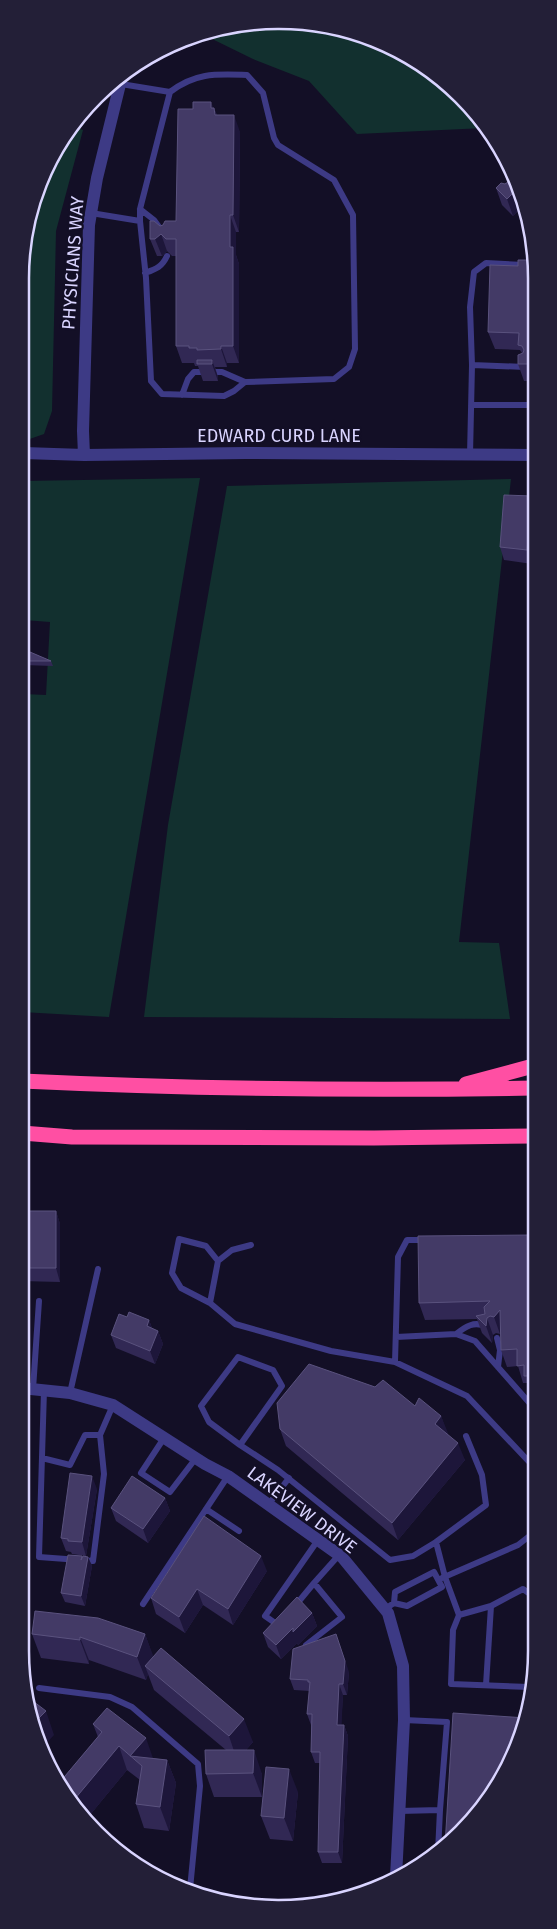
<svg xmlns="http://www.w3.org/2000/svg" width="557" height="1929" viewBox="0 0 557 1929" font-family="'Fira Sans',sans-serif">
	<rect width="100%" height="100%" fill="#130f26"/>
	<path fill="#12302f" d="M228 25H329L407 54 461 96 484 128 357 134 309 81 253 59 204 35Z
		M73 126 83 130 56 231 52 411 44 434 24 441 25 228 63 135Z
		M200 478 109 1017 22 1012 23 694 46 695 50 622 24 620V481Z
		M511 479 459 942 499 943 510 1019 144 1017 168 825 227 486Z"/>
	<g fill="none" stroke-linecap="round" stroke-linejoin="round">
		<path stroke="#3d3a85" stroke-width="6" d="M522 206 524 208
			M140 209 154 220 162 231
			M91 213 140 221 146 278 151 381 162 394 224 396 234 391 245 382 334 379 349 367 355 349 353 215 334 180 278 145 274 138 263 93 247 75C217 74 196 72 170 92L121 84
			M140 221V209L170 92
			M145 273C156 269 162 267 167 256
			M472 365 470 307 474 272 486 263 524 265
			M182 395 188 379 194 372H222L245 382
			M471 405H535
			M470 455 472 365 525 367
			M251 1245 232 1250 218 1261 210 1303 235 1324 331 1351 395 1362 467 1396 533 1466
			M210 1303 181 1288 172 1273 179 1239 206 1246 218 1261
			M456 1334C465 1327 475 1320 486 1327
			M396 1337 456 1334 475 1341 533 1407
			M497 1338 500 1350 498 1367
			M395 1362 398 1257 407 1240H427
			M33 1389 39 1301
			M44 1390 39 1557 93 1561 104 1474 100 1435 113 1405
			M70 1393 98 1269
			M164 1438 141 1473 170 1492 196 1458
			M240 1445 282 1386 273 1370 238 1357 201 1406 209 1422 240 1445 278 1470 390 1560 413 1556 436 1542 445 1577 459 1615 453 1630 451 1684 529 1687 532 1642
			M42 1458 70 1465 85 1435H100
			M268 1505 289 1478
			M206 1509 239 1531
			M436 1542 486 1505 482 1475 466 1436
			M442 1578 518 1545 532 1534
			M143 1604 228 1476
			M295 1606 314 1583
			M385 1609 394 1603 407 1606 442 1587 434 1572 395 1592 394 1603
			M459 1615 491 1606 523 1589 530 1594 532 1601
			M280 1623 278 1625 265 1616 318 1540
			M306 1645 342 1617 314 1583 339 1555
			M486 1685 491 1606
			M39 1688 110 1697 132 1707 198 1764 200 1786 190 1889
			M399 1811 440 1810 447 1722 404 1720
			M438 1852 440 1810"/>
		<path stroke="#3d3a85" stroke-width="12" d="M24 453 84 455 246 453 534 455
			M84 455 83 431 89 225 97 178 122 76
			M21 1388 70 1393 113 1405 205 1464 228 1476 342 1557 388 1613 403 1666 404 1720 396 1877"/>
		<path stroke="#ff4fa3" stroke-width="15" d="M22 1081C192 1089 363 1091 533 1088
			M466 1084 533 1066
			M22 1133 72 1137 374 1138 533 1136"/>
	</g>
	<path fill="#312854" d="M214 108 217 115 240 132 239 232H236V255L239 264V363H227V367H215L218 377V381H203L198 366H195L194 363H182L176 346V256H172L167 251 162 256H157L150 239 160 226 176 221Z
		M512 171 522 201 519 202 517 206 519 210 513 216 502 205 496 188 508 182Z
		M535 260V381H524L518 364 522 353 520 350 495 349 488 332 518 266Z
		M532 496 534 503V536L532 564 504 560 500 547Z
		M23 649 51 661 53 666 23 665Z
		M22 1211H56L60 1224V1282L21 1281Z
		M533 1235V1393H531L527 1383H523L518 1366 507 1367 501 1350V1334H500L496 1333 493 1335 492 1343 482 1333 477 1319 425 1320 419 1303Z
		M127 1317 149 1320 152 1328 158 1331 163 1344 155 1364 116 1348 111 1335Z
		M415 1406 441 1416 447 1433 465 1460 398 1540 286 1446 280 1429Z
		M97 1489 86 1556 72 1554 71 1552 66 1551 61 1538Z
		M165 1498 170 1511 148 1543 116 1521 111 1508Z
		M88 1557 92 1566 85 1606 65 1602 61 1593 82 1558Z
		M267 1571 233 1625 203 1605 185 1633 156 1614 151 1598Z
		M312 1613 317 1626 298 1645 297 1643 281 1659 268 1647 263 1633Z
		M32 1634H145L153 1657 253 1742 246 1750 262 1774V1797H214L206 1774 226 1750 154 1690 148 1674 146 1680 89 1660V1664L41 1658Z
		M349 1672 347 1695H343L341 1725H344L348 1736 342 1863H322L318 1852 320 1763H315L311 1752V1725L307 1714 310 1691 294 1690 290 1679Z
		M93 1724 153 1758 167 1760 176 1783 169 1831 144 1828 136 1804 140 1780 127 1770 85 1821 60 1782 98 1737Z
		M298 1792 293 1841 270 1839 261 1816Z"/>
	<path fill="#1d163a" d="M211 102 221 125V132L211 108Z
		M234 115 240 132 239 232 233 215Z
		M513 185 519 202 517 206 519 210 513 216 507 199Z
		M230 215 236 232V255L239 264V363L233 346 230 247Z
		M161 234 167 251 162 256 155 239Z
		M221 346 227 363V367L221 349Z
		M212 360 218 377V381L212 364Z
		M532 496 534 503V536L532 564 527 550Z
		M56 1211 60 1224V1282L56 1268Z
		M500 1310 506 1327 500 1334 494 1317Z
		M487 1318 493 1335 492 1343 486 1326Z
		M149 1320 154 1334 147 1326Z
		M158 1331 163 1344 155 1364 150 1351Z
		M441 1416 448 1433 441 1441 435 1424Z
		M458 1443 465 1460 398 1540 392 1523Z
		M92 1476 97 1489 86 1556 82 1542Z
		M165 1498 170 1511 148 1543 143 1529Z
		M261 1556 267 1571 233 1625 228 1609Z
		M88 1557 92 1566 85 1606 81 1596Z
		M197 1589 203 1605 185 1633 179 1617Z
		M312 1613 317 1626 298 1645 297 1643 281 1659 276 1645 293 1628Z
		M21 1626 29 1649 26 1678 20 1650Z
		M145 1634 154 1658 145 1666 148 1674 146 1680 137 1657Z
		M80 1637 89 1660V1664L80 1640Z
		M340 1645 349 1672 347 1695 343 1684Z
		M339 1684 343 1695 341 1736 337 1725Z
		M46 1711 54 1735 40 1750 34 1723Z
		M244 1719 253 1742 237 1760 229 1736Z
		M344 1725 348 1736 342 1863 338 1852Z
		M146 1738 154 1761 142 1766 130 1756Z
		M119 1746 127 1770 85 1821 79 1812 74 1800Z
		M254 1750 262 1774V1797L253 1773Z
		M167 1760 176 1783 169 1831 160 1807Z
		M289 1769 298 1792 293 1841 284 1818Z"/>
	<path fill="#433a66" stroke="#5a527e" d="M193 102H211V108H214L215 115H234L233 215H230V247H233V346H221V349L197 350V348H189V346H176V239H166L161 234 155 239H150V221H154L160 226 163 225 165 221H176L178 109H193Z
		M512 171 516 184 513 185 511 190 513 193 507 199 496 188 501 183 505 184 508 182 510 179 508 175Z
		M518 260H535V364H518V355L523 353 524 350 522 346 518 345 519 333 488 332 490 265 518 266Z
		M197 360H212V364H197Z
		M504 495 532 496 527 550 500 547Z
		M23 649 51 661H23Z
		M22 1211H56V1268H21Z
		M533 1235V1376H524V1365L517 1366V1349L501 1350 500 1310 494 1317 490 1316 487 1318 486 1326 476 1316 485 1314 484 1307 490 1301 419 1303 418 1236Z
		M129 1312 149 1320 147 1326 158 1331 150 1351 111 1335 119 1314 127 1317Z
		M309 1364 375 1387 383 1380 415 1406 419 1398 441 1416 435 1424 458 1443 392 1523 280 1429 277 1403Z
		M70 1473 92 1476 82 1542 68 1541V1539L61 1538Z
		M132 1476 165 1498 143 1529 111 1508Z
		M204 1516 261 1556 228 1609 197 1589 179 1617 151 1598Z
		M68 1555 82 1556 81 1560 83 1556 88 1557 81 1596 61 1593Z
		M297 1597 312 1613 293 1632V1628L276 1645 263 1633Z
		M35 1611 98 1618 145 1634 137 1657 80 1637V1640L32 1634Z
		M336 1634 345 1661 343 1684H339L337 1725H344L338 1852H318L320 1752H311L312 1714H307L310 1682H308V1680L290 1679 293 1649Z
		M161 1648 244 1719 229 1736 145 1666Z
		M29 1698 46 1711 34 1723Z
		M107 1708 146 1738 130 1756 167 1760 160 1807 136 1804 142 1766 119 1746 74 1800 68 1794 60 1782 102 1732 93 1724Z
		M453 1713 526 1718 502 1780 445 1846Z
		M205 1750H254L253 1773 206 1774Z
		M266 1767 289 1769 284 1818 261 1816Z"/>
	<g text-anchor="middle" dominant-baseline="central" stroke-width="4.5" stroke-linejoin="round" paint-order="stroke">
		<g font-size="18" fill="#d9d4ff" stroke="#130f26">
			<text transform="translate(73 263) rotate(-86)">PHYSICIANS WAY</text>
			<text x="279" y="436">EDWARD CURD LANE</text>
			<text transform="translate(302 1510) rotate(37)">LAKEVIEW DRIVE</text>
		</g>
	</g>
	<path d="M0 0H557V1929H0ZM278 29H279A249 249 0 0 1 528 278V1651A249 249 0 0 1 279 1900H278A249 249 0 0 1 29 1651V278A249 249 0 0 1 278 29Z" fill="#231f37" fill-rule="evenodd"/>
	<path fill="none" stroke="#d9d4ff" stroke-width="2.5" d="M278 29H279A249 249 0 0 1 528 278V1651A249 249 0 0 1 279 1900H278A249 249 0 0 1 29 1651V278A249 249 0 0 1 278 29Z"/>
</svg>
